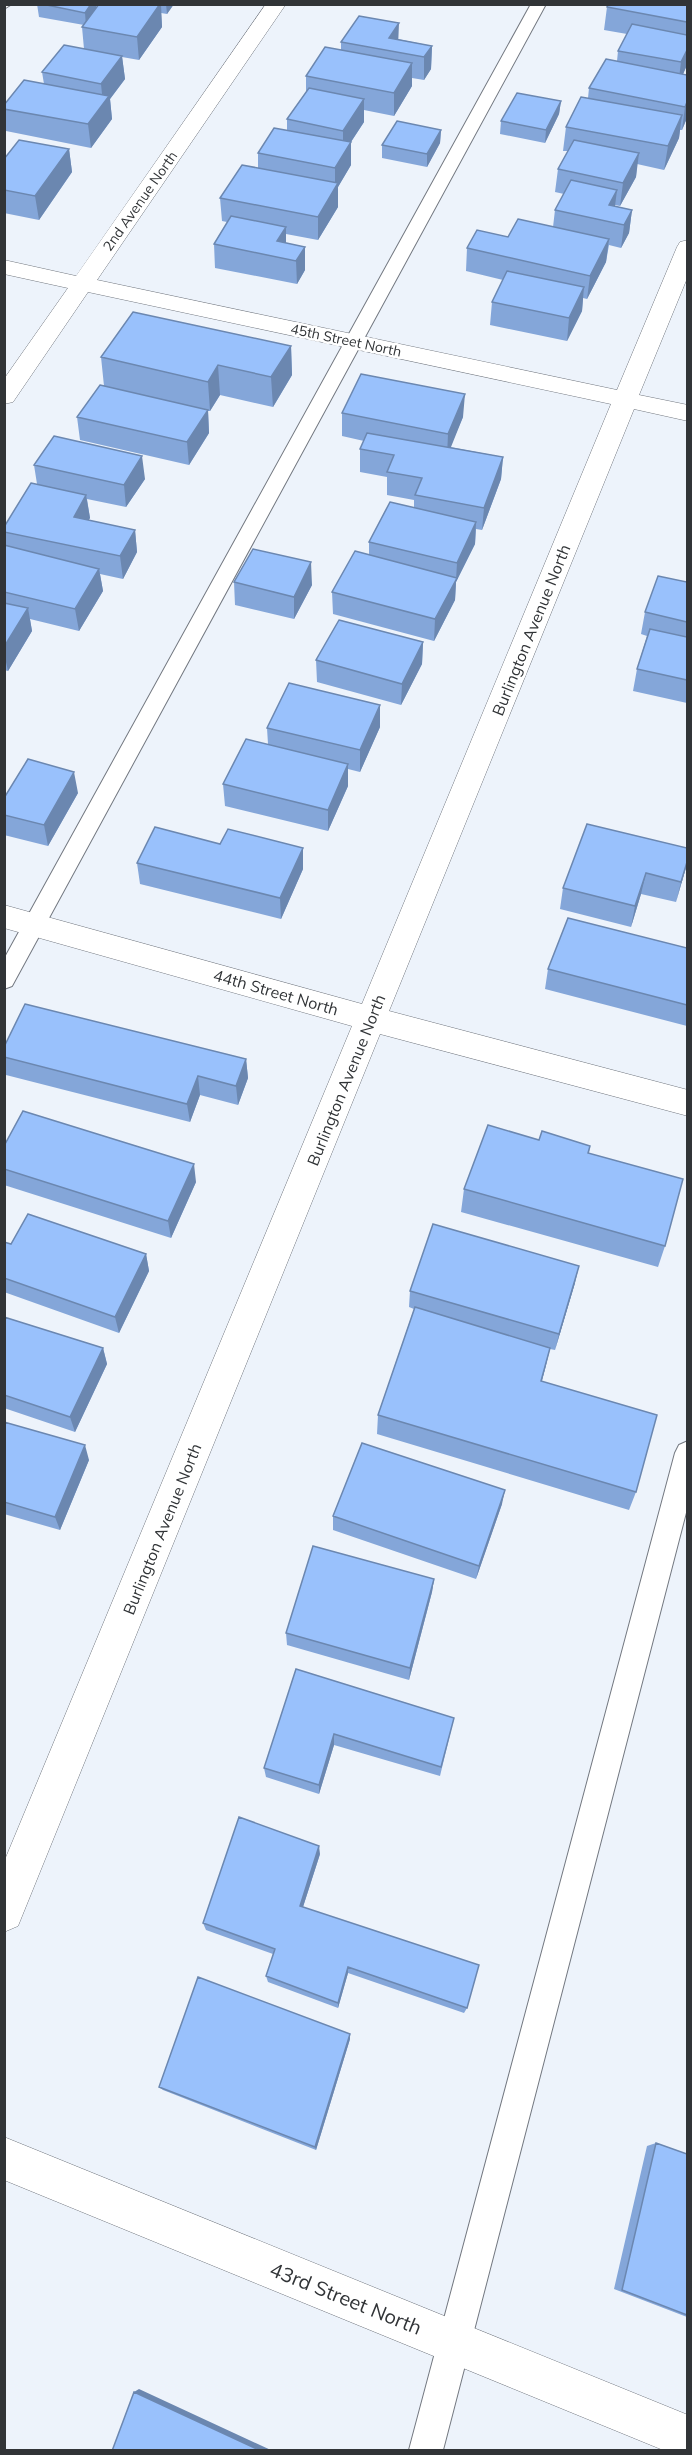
<svg xmlns="http://www.w3.org/2000/svg" width="692" height="2455" viewBox="0 0 692 2455" font-family="Mulish,sans-serif">
	<rect width="100%" height="100%" fill="#edf3fb"/>
	<g fill="none" stroke-linecap="round" stroke-linejoin="round">
		<defs>
			<path id="service" d="M4 4H12L4 9Z
				M531 4H546L12 986 4 989V959Z
				M688 1441V1505L443 2450H409L675 1453 679 1445Z"/>
			<path id="minor" d="M266 4H286L97 280 617 390 677 247 680 242 688 240V276L639 395 688 405V421L634 409 389 1011 688 1090V1116L380 1034 18 1926 4 1932V1862L352 1026 4 928V905L362 1004 611 404 88 292 13 402 4 404V379L68 288 4 274V260L76 276Z
				M4 2137 688 2415V2450H663L4 2180Z"/>
		</defs>
		<use href="#service" stroke="#737880" stroke-width="2"/>
		<use href="#minor" stroke="#737880" stroke-width="1"/>
		<use href="#service" fill="#fff" fill-rule="evenodd"/>
		<use href="#minor" fill="#fff" fill-rule="evenodd"/>
	</g>
	<path fill="#84a6d9" d="M37 4H96V8L99 4H174L167 14 161 13 162 27 139 60 122 57 125 79 110 99 112 119 91 148 6 131 4 122V105L44 84 42 72 84 49 82 27 84 25 39 17Z
		M687 4V65L683 74 687 118 682 130H680L679 138 664 170 637 164 636 177 620 206 615 205V206L632 210 629 233 621 248 609 245 606 262 587 299 583 298 582 311 567 341 490 325 492 302 503 280 466 271 467 248 508 237 553 227 555 210 564 194 555 192 558 169 568 151H563L566 127 588 98 589 88 617 61 618 51 627 34 604 30 607 7Z
		M398 39 432 46 431 69 424 80 412 78V86L394 116 364 110V122L351 142V165L338 187V207L318 240 286 234V243L305 247V270L297 284 215 268 214 244 227 222 222 221 220 198 258 168V153L287 130V119L306 92V76L341 50V42Z
		M561 101 559 114 545 143 500 134 501 121Z
		M441 130 440 143 427 167 382 158V145Z
		M69 149 72 172 39 220 4 213V159Z
		M291 346 292 375 273 407 220 395 210 411H208L209 433 189 465 80 440 77 417 104 386 101 357Z
		M342 413 463 417 450 447 503 457 501 479 482 530 476 529 475 544 456 582 455 600 434 641 333 614 332 592 369 555V542L414 507V500L387 495V477L360 472V449L364 441 342 436Z
		M34 465 145 479 126 507 87 499 90 518 88 520 135 530 137 552 123 579 100 574 103 591 79 631 30 619 32 631 8 671 4 670V527L37 484Z
		M234 582 312 585 294 619 235 605Z
		M687 582V703L633 691 637 669 647 636 641 634 645 612Z
		M423 642 422 664 401 705 317 682 316 660Z
		M380 727 360 772 348 769V786L328 831 225 806 223 784 268 744 267 728Z
		M78 793 48 846 4 835V798Z
		M137 863 303 869 281 919 140 884Z
		M687 864 676 902 641 894 631 927 560 909 563 888Z
		M687 948V1026L545 989 548 969Z
		M4 1047 246 1059 248 1078 238 1105 200 1095 190 1122 6 1075 4 1071Z
		M539 1140 590 1146 589 1153 665 1246 658 1267 461 1212 464 1189Z
		M4 1146 196 1182 171 1238 4 1185Z
		M4 1242 11 1244 146 1254 149 1271 119 1333 4 1292Z
		M575 1283 555 1350 550 1349 542 1381 636 1492 629 1510 377 1434 378 1415 414 1309 409 1307 410 1291Z
		M4 1317 103 1348 107 1364 75 1432 4 1408Z
		M4 1422 89 1460 60 1530 4 1514Z
		M502 1504 476 1579 333 1530V1516Z
		M434 1579 432 1592 409 1680 287 1645 286 1633Z
		M296 1669 454 1718 440 1776 334 1745 319 1794 266 1777 264 1768Z
		M320 1854 303 1907 467 2008 464 2013 348 1973 338 2008 268 1982 266 1976 273 1954 206 1930 203 1923Z
		M350 2039 316 2150 163 2090 159 2087Z
		M656 2143 687 2154V2317L614 2289 647 2146Z"/>
	<path fill="#6b87b0" d="M91 4H96L97 12 86 26 85 13Z
		M160 4H161L162 27 139 60 137 37Z
		M166 4H174L167 14Z
		M399 23 398 47 389 38Z
		M432 46 431 69 424 80V57Z
		M687 50V65L678 86 681 62Z
		M122 56 125 79 110 99 112 119 91 148 88 124 103 104 101 84Z
		M412 63V86L394 116V93Z
		M364 99V122L343 154V131Z
		M561 101 559 114 545 143 546 130Z
		M687 102V118L682 130 685 107Z
		M682 115 679 138 664 170 668 146Z
		M441 130 440 143 427 167V154Z
		M351 142V165L338 187V207L318 240V217L335 188V168Z
		M69 149 72 172 39 220 35 196Z
		M639 153 636 177 620 206 623 183Z
		M617 190 614 214 609 205Z
		M632 210 629 233 621 248 624 225Z
		M286 227V250L277 241Z
		M609 239 606 262 587 299 590 276Z
		M305 247V270L297 284 296 261Z
		M584 287 582 311 567 341 569 318Z
		M291 346 292 375 273 407 271 377Z
		M218 365 220 395 210 411 208 382Z
		M465 394 463 417 447 457 448 434Z
		M208 410 209 433 189 465 187 442Z
		M142 456 145 479 126 507 124 485Z
		M503 457 501 479 482 530 484 508Z
		M86 495 90 518 77 540 74 517Z
		M476 522 475 544 456 582 455 600 434 641 435 619 456 580 457 563Z
		M135 530 137 552 123 579 120 556Z
		M311 562 312 585 294 619V597Z
		M99 569 103 591 79 631 75 609Z
		M28 608 32 631 8 671 4 653V647Z
		M423 642 422 664 401 705 402 684Z
		M380 705V727L360 772V750Z
		M348 764V786L328 831V810Z
		M74 772 78 793 48 846 44 825Z
		M303 848V869L281 919 280 898Z
		M687 862V864L676 902 681 882Z
		M646 873 641 894 631 927 635 906Z
		M246 1059 248 1078 238 1105 236 1086Z
		M198 1076 200 1095 190 1122 187 1104Z
		M194 1164 196 1182 171 1238 168 1221Z
		M146 1254 149 1271 119 1333 115 1317Z
		M579 1266 575 1283 555 1350 559 1334Z
		M103 1348 107 1364 75 1432 70 1417Z
		M550 1348 545 1369 536 1401 541 1381Z
		M85 1445 89 1460 60 1530 55 1517Z
		M505 1490 502 1504 476 1579 479 1566Z
		M434 1579 432 1592 409 1680 410 1668Z
		M334 1734V1745L319 1794V1785Z
		M319 1846 320 1854 301 1913 300 1906Z
		M348 1967V1973L338 2008V2003Z
		M350 2034V2039L316 2150 315 2147Z
		M139 2389 273 2451H261L134 2392Z"/>
	<path fill="#99c1fc" stroke="#6b87b0" stroke-width="1.5" d="M42 4H91L85 13Z
		M99 4H160L137 37 82 27Z
		M608 4H687V22L607 7Z
		M359 16 399 23 389 38 432 46 424 57 341 42Z
		M632 24 687 35V50L681 62 618 51Z
		M64 45 122 56 101 84 42 72Z
		M325 47 412 63 394 93 306 76Z
		M606 59 687 75V102L685 107 589 88Z
		M24 80 109 96 88 124 4 109V105Z
		M309 88 364 99 343 131 287 119Z
		M517 93 561 101 546 130 501 121Z
		M581 97 682 115 668 146 566 127Z
		M397 121 441 130 427 154 382 145Z
		M274 128 351 142 335 168 258 153Z
		M19 140 69 149 35 196 4 190V159Z
		M574 140 639 153 623 183 558 169Z
		M242 165 338 183 318 217 220 198Z
		M571 180 617 190 609 205 632 210 624 225 555 210Z
		M231 216 286 227 277 241 305 247 296 261 214 244Z
		M518 219 609 239 590 276 467 248 477 230 508 237Z
		M507 271 584 287 569 318 492 302Z
		M133 312 291 346 271 377 218 365 208 382 101 357Z
		M361 374 465 394 448 434 342 413Z
		M100 385 208 410 187 442 77 417Z
		M367 433 503 457 484 508 415 495 422 478 387 472 394 455 360 449Z
		M54 436 142 456 124 485 34 465Z
		M31 483 86 495 74 517 135 530 120 556 4 532V527Z
		M390 502 476 522 457 563 369 542Z
		M4 545 99 569 75 609 4 592Z
		M253 549 311 562 294 597 234 582Z
		M355 551 457 578 435 619 332 592Z
		M658 576 687 582V622L645 612Z
		M4 603 28 608 4 647Z
		M339 620 423 642 402 684 316 660Z
		M650 629 687 637V680L637 669Z
		M289 683 380 705 360 750 267 728Z
		M246 739 348 764 328 810 223 784Z
		M28 759 74 772 44 825 4 815V798Z
		M587 824 687 848V862L681 882 646 873 635 906 563 888Z
		M155 827 220 844 228 829 303 848 280 898 137 863Z
		M568 918 687 948V1005L548 969Z
		M25 1004 246 1059 236 1086 198 1076 187 1104 4 1057V1047Z
		M23 1111 194 1164 168 1221 4 1169V1146Z
		M488 1125 539 1140 542 1131 590 1146 588 1153 683 1179 665 1246 464 1189Z
		M28 1214 146 1254 115 1317 4 1278V1242L11 1244Z
		M433 1224 579 1266 559 1334 410 1291Z
		M415 1307 550 1348 541 1381 657 1415 636 1492 378 1415Z
		M4 1317 103 1348 70 1417 4 1395Z
		M4 1422 85 1445 55 1517 4 1502Z
		M362 1443 505 1490 479 1566 333 1516Z
		M313 1546 434 1579 410 1668 286 1633Z
		M296 1669 454 1718 441 1767 334 1734 319 1785 264 1768Z
		M239 1817 319 1846 300 1906 479 1965 467 2008 348 1967 338 2003 266 1976 275 1949 203 1923Z
		M198 1977 350 2034 315 2147 159 2087Z
		M656 2143 687 2154V2315L622 2290Z
		M134 2392 261 2451H112Z"/>
	<g text-anchor="middle" dominant-baseline="central" stroke-width="5" stroke-linejoin="round" paint-order="stroke">
		<g font-size="14" fill="#313437" stroke="#fff">
			<text transform="translate(140 201) rotate(-55)">2nd Avenue North</text>
			<text transform="translate(346 340) rotate(12)">45th Street North</text>
		</g>
		<g font-size="16" fill="#313437" stroke="#fff">
			<text transform="translate(531 630) rotate(-68)">Burlington Avenue North</text>
			<text transform="translate(276 992) rotate(16)">44th Street North</text>
			<text transform="translate(346 1080) rotate(-68)">Burlington Avenue North</text>
			<text transform="translate(162 1529) rotate(-68)">Burlington Avenue North</text>
		</g>
		<g font-size="20" fill="#313437" stroke="#fff">
			<text transform="translate(346 2298) rotate(22)">43rd Street North</text>
		</g>
	</g>
	<rect width="692" height="2455" fill="none" stroke="#313437" stroke-width="12"/>
</svg>
